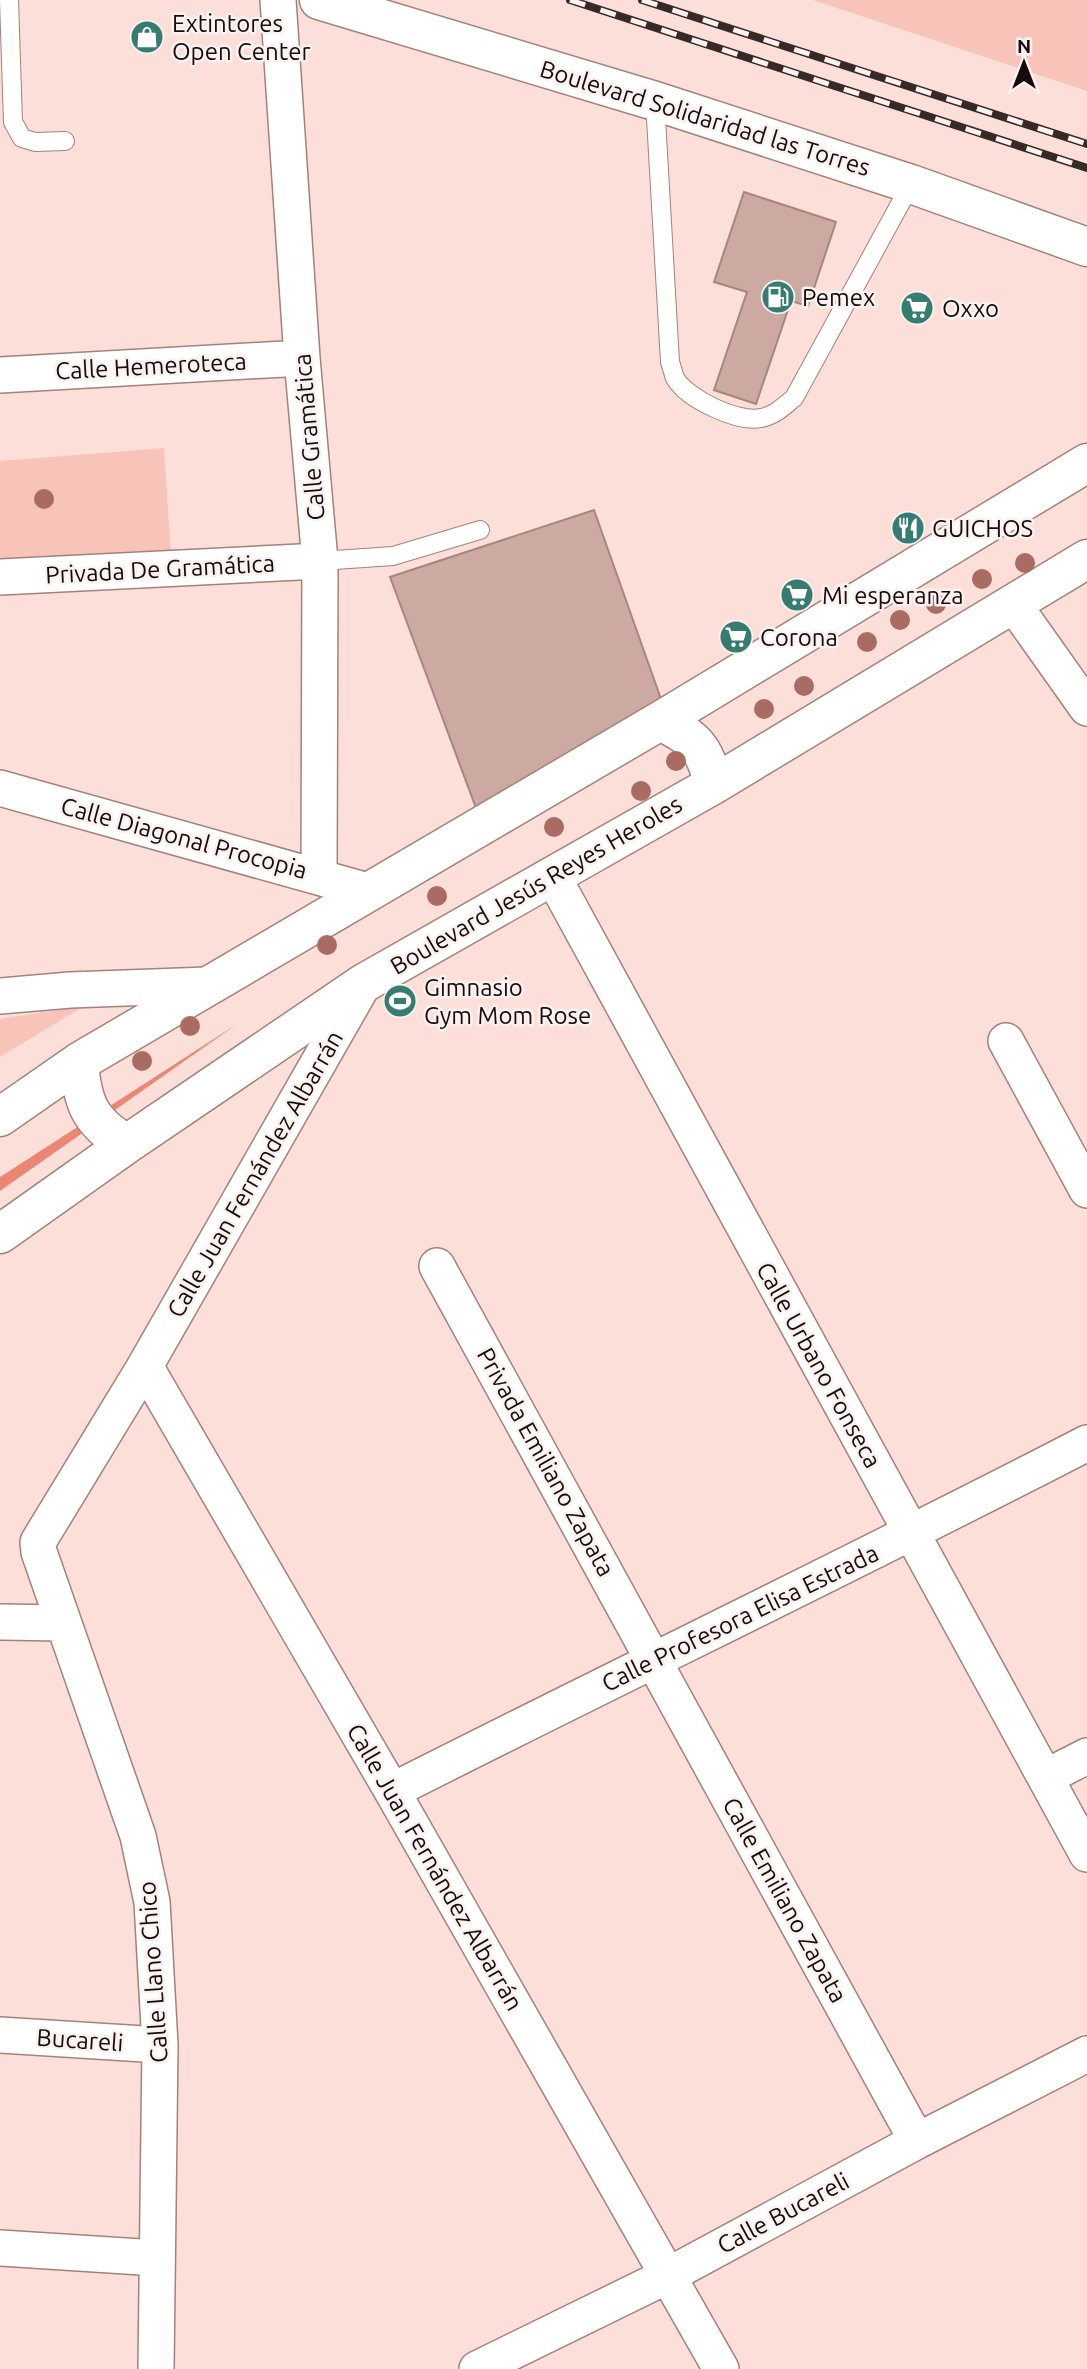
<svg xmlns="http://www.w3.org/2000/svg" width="1087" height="2369" viewBox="0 0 1087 2369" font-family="Ubuntu,sans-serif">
	<rect width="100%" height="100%" fill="#fddfd9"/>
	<path fill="#f8c4b9" d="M813 0H1087V91L834 7Z
		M164 448 171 557 0 570V461Z
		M84 1006 0 1057V1019Z"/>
	<path fill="#ea8673" d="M237 1024 0 1191V1177Z"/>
	<path fill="#cca9a1" stroke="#a8867f" stroke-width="2" d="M744 192 836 222 808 306 791 301 756 404 714 390 747 292 714 282Z
		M594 510 661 699 476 808 390 577Z"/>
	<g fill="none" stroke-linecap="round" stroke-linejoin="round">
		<defs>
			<path id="lane" d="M9 0 13 122 22 138 35 142 65 141
				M655 101 670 362C672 367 673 373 675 378 687 399 738 423 761 418 774 416 784 406 794 398L911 184
				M320 561 393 556 480 530"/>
			<path id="street" d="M278 0 302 358 320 561 319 875
				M0 375 302 358
				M0 577 320 561
				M1014 605 1087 708
				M0 788 368 891
				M552 875 1087 1854
				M0 996 70 990 208 985
				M1006 1041 1087 1190
				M437 1266 917 2141
				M145 1366 392 1791 721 2369
				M0 1622 62 1623
				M1046 1777 1087 1756
				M392 1791C623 1674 857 1562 1087 1443
				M0 2035 160 2045
				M0 2248 157 2258
				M156 2369 160 2045 152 1902 138 1836 39 1552 38 1542 145 1366 364 983
				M477 2369 669 2275 917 2141 1087 2054"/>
			<path id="secondary" d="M319 0 655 101 911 184 1087 247
				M660 721C693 737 706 747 713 785
				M79 1062C82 1103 90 1123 127 1144
				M0 1117 79 1062 660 721 1087 463
				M0 1234 127 1144 364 983 713 785 1087 559"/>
		</defs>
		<use href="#lane" stroke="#a3827b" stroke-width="20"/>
		<use href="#street" stroke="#a3827b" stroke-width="38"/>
		<use href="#secondary" stroke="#a3827b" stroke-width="41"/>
		<use href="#lane" stroke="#fff" stroke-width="18"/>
		<use href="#street" stroke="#fff" stroke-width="35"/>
		<use href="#secondary" stroke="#fff" stroke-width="38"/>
		<defs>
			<path id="rail" d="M570 0 1087 168
				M642 0 1087 144"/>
		</defs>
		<use href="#rail" stroke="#372926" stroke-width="8"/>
		<use href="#rail" stroke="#faf2f1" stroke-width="5" stroke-dasharray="16" stroke-linecap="butt"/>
	</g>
	<g fill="#aa6b62">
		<circle cx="44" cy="499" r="10"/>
		<circle cx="1025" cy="563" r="10"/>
		<circle cx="982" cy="579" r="10"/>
		<circle cx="936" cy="604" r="10"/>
		<circle cx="900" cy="620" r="10"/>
		<circle cx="867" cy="642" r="10"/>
		<circle cx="804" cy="686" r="10"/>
		<circle cx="764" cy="709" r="10"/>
		<circle cx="676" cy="761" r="10"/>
		<circle cx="641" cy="791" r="10"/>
		<circle cx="554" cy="827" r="10"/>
		<circle cx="437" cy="896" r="10"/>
		<circle cx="327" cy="945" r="10"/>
		<circle cx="190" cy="1026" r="10"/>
		<circle cx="142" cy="1061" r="10"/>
	</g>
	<defs>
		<symbol id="shop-disc" viewBox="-11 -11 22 22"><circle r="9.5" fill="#377c71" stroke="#faf2f1"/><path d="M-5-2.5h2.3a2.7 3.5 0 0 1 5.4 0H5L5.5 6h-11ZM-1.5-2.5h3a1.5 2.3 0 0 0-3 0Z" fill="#fff"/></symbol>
		<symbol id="fuel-disc" viewBox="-11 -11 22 22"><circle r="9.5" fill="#377c71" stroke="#faf2f1"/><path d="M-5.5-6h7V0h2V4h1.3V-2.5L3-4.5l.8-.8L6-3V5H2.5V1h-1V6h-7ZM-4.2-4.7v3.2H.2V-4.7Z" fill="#fff"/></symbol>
		<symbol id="supermarket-disc" viewBox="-11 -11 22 22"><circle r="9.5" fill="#377c71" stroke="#faf2f1"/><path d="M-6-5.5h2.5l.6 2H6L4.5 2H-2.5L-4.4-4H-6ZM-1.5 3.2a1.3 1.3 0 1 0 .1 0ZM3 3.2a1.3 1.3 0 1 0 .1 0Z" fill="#fff"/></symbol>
		<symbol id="restaurant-disc" viewBox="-11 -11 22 22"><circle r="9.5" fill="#377c71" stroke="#faf2f1"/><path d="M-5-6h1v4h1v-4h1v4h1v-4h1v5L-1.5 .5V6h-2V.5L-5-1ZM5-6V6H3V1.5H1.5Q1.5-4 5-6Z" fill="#fff"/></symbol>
		<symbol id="stadium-disc" viewBox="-11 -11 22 22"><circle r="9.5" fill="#377c71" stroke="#faf2f1"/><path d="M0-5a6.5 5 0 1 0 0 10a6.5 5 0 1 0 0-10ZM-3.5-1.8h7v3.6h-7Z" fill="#fff"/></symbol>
	</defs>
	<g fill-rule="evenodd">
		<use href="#shop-disc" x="128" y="18" width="38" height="38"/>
		<use href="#fuel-disc" x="759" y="278" width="38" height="38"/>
		<use href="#supermarket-disc" x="898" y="289" width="38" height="38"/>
		<use href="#restaurant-disc" x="889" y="509" width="38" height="38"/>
		<use href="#supermarket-disc" x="778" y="576" width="38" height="38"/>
		<use href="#supermarket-disc" x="717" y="618" width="38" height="38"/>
		<use href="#stadium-disc" x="381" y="982" width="38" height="38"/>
	</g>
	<g text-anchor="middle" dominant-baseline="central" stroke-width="5" stroke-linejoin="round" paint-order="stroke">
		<g font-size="24" fill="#180c0a" stroke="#faf2f1" text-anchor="start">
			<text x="172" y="23">Extintores<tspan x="172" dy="28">Open Center</tspan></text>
			<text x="802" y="297">Pemex</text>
			<text x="942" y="308">Oxxo</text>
			<text x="932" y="528">GUICHOS</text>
			<text x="822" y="595">Mi esperanza</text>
			<text x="760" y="637">Corona</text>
			<text x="424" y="987">Gimnasio<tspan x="424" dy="28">Gym Mom Rose</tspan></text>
		</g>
		<g font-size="24" fill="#180c0a" stroke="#faf2f1">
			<text transform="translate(705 118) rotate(17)">Boulevard Solidaridad las Torres</text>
			<text transform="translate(151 366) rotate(-3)">Calle Hemeroteca</text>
			<text transform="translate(309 437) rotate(-95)">Calle Gramática</text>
			<text transform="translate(160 569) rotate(-3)">Privada De Gramática</text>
			<text transform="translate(184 838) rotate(15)">Calle Diagonal Procopia</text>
			<text transform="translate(536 885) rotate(-30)">Boulevard Jesús Reyes Heroles</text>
			<text transform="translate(255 1174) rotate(-60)">Calle Juan Fernández Albarrán</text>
			<text transform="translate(819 1365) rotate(61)">Calle Urbano Fonseca</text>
			<text transform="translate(546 1462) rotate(61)">Privada Emiliano Zapata</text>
			<text transform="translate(740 1618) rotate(-26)">Calle Profesora Elisa Estrada</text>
			<text transform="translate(435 1867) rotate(60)">Calle Juan Fernández Albarrán</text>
			<text transform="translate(785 1900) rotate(61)">Calle Emiliano Zapata</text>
			<text transform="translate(153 1972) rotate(-94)">Calle Llano Chico</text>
			<text transform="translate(80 2040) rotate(4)">Bucareli</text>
			<text transform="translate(783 2213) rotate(-28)">Calle Bucareli</text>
		</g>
	</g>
	<g transform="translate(1024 63)" stroke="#faf2f1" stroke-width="5" paint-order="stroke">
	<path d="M0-5L12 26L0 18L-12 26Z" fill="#180c0a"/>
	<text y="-10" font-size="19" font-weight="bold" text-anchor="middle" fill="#180c0a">N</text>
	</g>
</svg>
